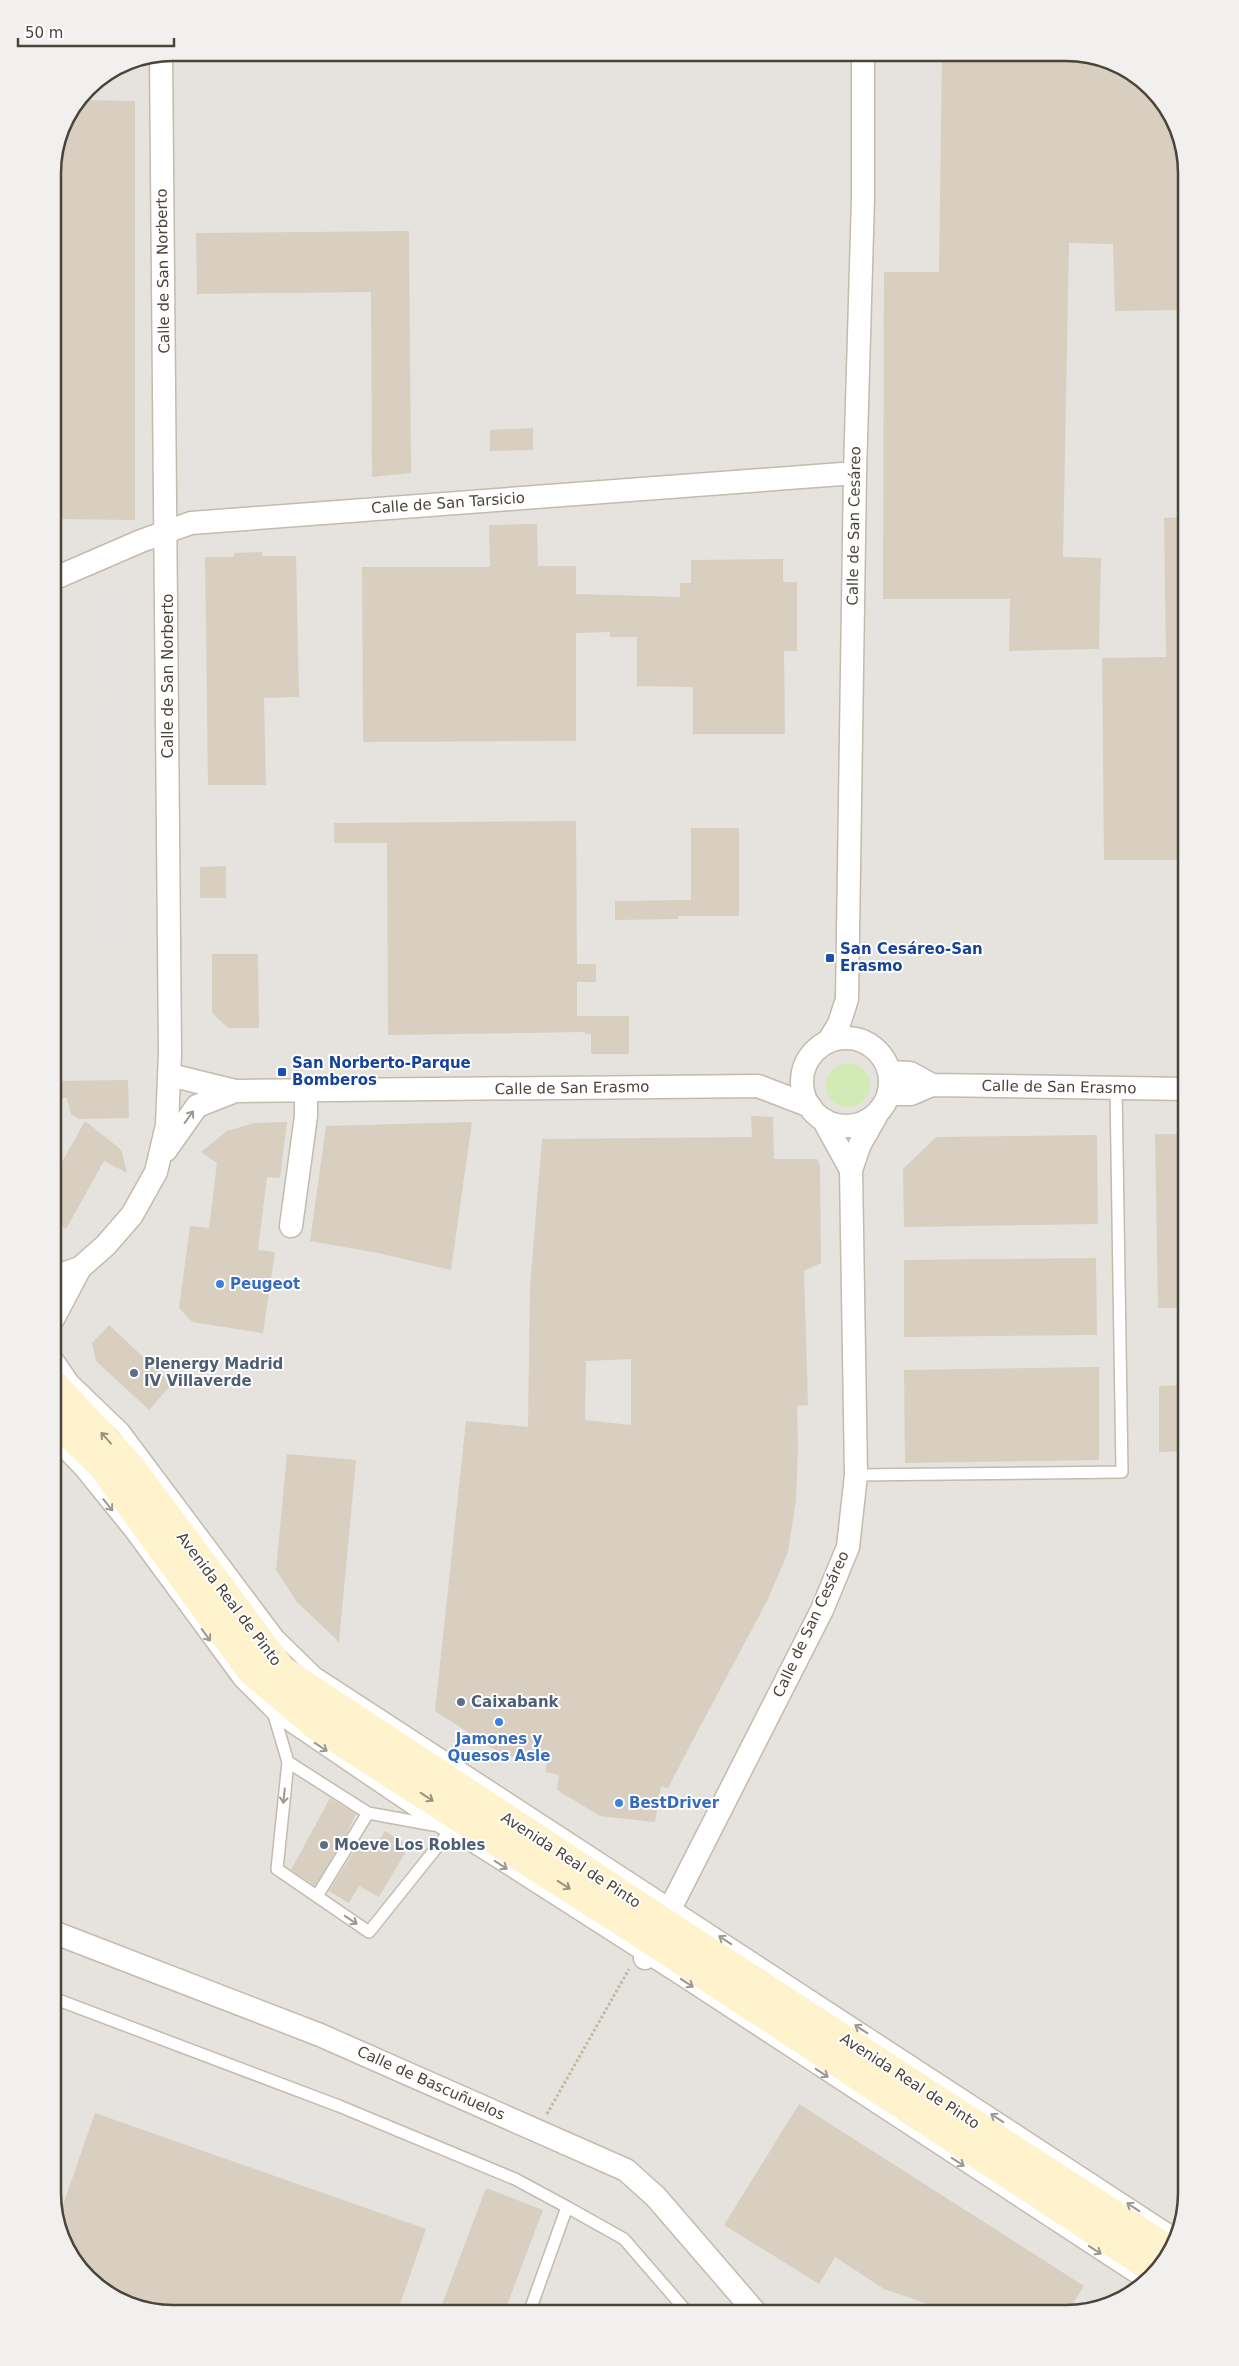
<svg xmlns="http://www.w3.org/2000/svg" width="1239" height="2366" viewBox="0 0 1239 2366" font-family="'DejaVu Sans',sans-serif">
	<rect width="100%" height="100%" fill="#f6f3ec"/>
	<path fill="#e6e2dd" d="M173 53H1074L1139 77 1177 127 1186 173V2193L1166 2260 1112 2304 1066 2313H165L106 2293 62 2239 53 2193V165L62 127 88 88 127 62Z"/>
	<path fill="#d2eab5" d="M826 1085a22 22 0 1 1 44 0a22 22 0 1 1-44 0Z"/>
	<path fill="#e5e3e0" d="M135 586 136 948H96L94 709H108V693H93L92 601 106 600V588Z
		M71 961 70 1041H53V962Z
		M53 1065H100V1078L53 1077Z
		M136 2067 411 2165 393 2216 119 2118Z"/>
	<path fill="#d8cfc1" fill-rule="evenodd" d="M942 53H1074L1139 77 1177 127 1186 173V310L1115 311 1113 244 1069 243 1063 557 1101 558 1099 649 1009 651 1010 599H883L884 272H939Z
		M79 100 135 101V520L53 519V165L62 127Z
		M409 231 411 473 372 477 371 292 197 294 196 233Z
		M533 428V450L490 451V430Z
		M1186 517V860H1104L1102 658 1166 657 1164 518Z
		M537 524 538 566H576V594L680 597V583H691V560L783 559V582H797V651H784L785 734H693V687L637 686V637H610V632L576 633V741L363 742 362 567H490L489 525Z
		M262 552V556H296L299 697 264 698 266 785H208L205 557H234V553Z
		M576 821 577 964H596V982H577V1016H629V1054H591V1034H585V1032L388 1035 387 843H334V823Z
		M691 828H739V916H678V919L615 920V901L691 900Z
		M226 866V898H200V867Z
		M212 954H258L259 1028H228L212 1013Z
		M128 1080 129 1118 79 1119 71 1114 67 1098H53V1081Z
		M751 1116 773 1117 774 1159H817L820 1166 821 1263 804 1271 808 1405 797 1406 798 1447 796 1500 788 1552 768 1599 694 1738 668 1788 661 1787 655 1822 600 1816 557 1790 559 1775 546 1772 547 1760 506 1757 435 1711 466 1421 528 1427 530 1287 542 1139 752 1137ZM631 1359V1425L585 1420 586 1361Z
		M85 1121 119 1148 122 1152 127 1173 104 1161 66 1229 53 1220V1178Z
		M287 1122 280 1178 267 1177 258 1250 275 1252 263 1333 192 1322 179 1308 190 1226 209 1228 217 1163 201 1152 227 1131 254 1123Z
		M472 1122 451 1270 378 1253 310 1241 326 1126Z
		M1155 1134H1186V1308H1158Z
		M1097 1135 1098 1224 904 1227 903 1169 936 1137Z
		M1096 1258 1097 1335 904 1337V1260Z
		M109 1325 172 1384 149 1410 96 1361 92 1343Z
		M1099 1367V1460L905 1463 904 1370Z
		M1186 1385V1451L1159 1452V1386Z
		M287 1454 356 1460 339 1642 297 1602 276 1570Z
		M330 1798 356 1814 346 1835 315 1886 291 1870Z
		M385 1831 409 1846 379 1897 359 1886 349 1903 329 1891 359 1843 373 1851Z
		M799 2104 1084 2286 1067 2313H970L934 2306 884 2289 835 2257 819 2284 724 2225Z
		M95 2113 426 2229 397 2313H165L106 2293 62 2239 58 2219Z
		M486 2188 543 2210 504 2313H457L441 2307Z"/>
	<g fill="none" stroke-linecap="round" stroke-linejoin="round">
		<defs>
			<path id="lane" d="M53 1352 73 1381 123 1429 278 1636 316 1673 1174 2233
				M53 1442 82 1472 132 1534 240 1681 274 1715 436 1825 472 1846 680 1979 1141 2281
				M856 1475 1122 1472 1116 1088
				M274 1715 288 1762 277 1869 369 1932 449 1832
				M288 1762 368 1813 433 1825
				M317 1896 368 1813
				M53 1998 339 2106 515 2179 567 2207 529 2313
				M567 2207 624 2239 688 2313"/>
			<path id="street" d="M53 579 141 541 191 523 855 473
				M802 1082a44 44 0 1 1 88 0a44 44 0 1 1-88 0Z
				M828 1042 839 1024 847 999 855 473 863 198V53
				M889 1072 910 1073 932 1085
				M170 1075 235 1091 758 1086 810 1106
				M889 1094H911L932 1085 1186 1089
				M824 1121 851 1170
				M166 1150 197 1106 235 1091
				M291 1226 306 1116V1090
				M53 1277 80 1268
				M53 1319 80 1268 106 1245 132 1215 156 1172 167 1125 170 1054 161 55
				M53 1932 320 2035 626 2170 656 2197 756 2313
				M645 1958 822 1610 848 1547 856 1475 851 1170 860 1144 876 1116"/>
			<path id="secondary" d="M53 1383 131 1467 282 1670 664 1922 1169 2250
				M53 1419 101 1465 250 1670 316 1726 653 1942 1154 2270"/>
		</defs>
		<use href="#lane" stroke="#c2bbae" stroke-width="14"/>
		<use href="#street" stroke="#c2bbae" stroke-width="25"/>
		<use href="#secondary" stroke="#d6c79b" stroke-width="30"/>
		<path stroke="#c4b79f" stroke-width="3" stroke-dasharray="2.5 2.5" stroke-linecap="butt" d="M547 2114 629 1969"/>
		<use href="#lane" stroke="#fff" stroke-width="11"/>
		<use href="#street" stroke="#fff" stroke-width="22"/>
		<use href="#secondary" stroke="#fff3cd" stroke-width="28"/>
	</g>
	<defs><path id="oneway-shaft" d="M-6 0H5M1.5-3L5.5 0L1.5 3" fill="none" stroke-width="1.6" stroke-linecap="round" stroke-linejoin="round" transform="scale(1.25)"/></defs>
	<g stroke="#9c9892">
		<use href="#oneway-shaft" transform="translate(189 1117) rotate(-54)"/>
		<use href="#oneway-shaft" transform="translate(108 1505) rotate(51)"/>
		<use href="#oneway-shaft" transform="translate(206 1635) rotate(54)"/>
		<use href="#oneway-shaft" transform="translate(321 1747) rotate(34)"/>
		<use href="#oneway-shaft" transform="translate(284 1796) rotate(96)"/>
		<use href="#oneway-shaft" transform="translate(501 1865) rotate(33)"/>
		<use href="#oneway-shaft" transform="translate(351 1920) rotate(34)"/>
		<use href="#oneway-shaft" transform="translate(725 1940) rotate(-147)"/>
		<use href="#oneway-shaft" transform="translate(687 1983) rotate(33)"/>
		<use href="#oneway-shaft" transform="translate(861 2029) rotate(-147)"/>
		<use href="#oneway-shaft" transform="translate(822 2073) rotate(33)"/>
		<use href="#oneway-shaft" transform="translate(997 2118) rotate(-147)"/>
		<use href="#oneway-shaft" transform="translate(958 2162) rotate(33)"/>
		<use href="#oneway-shaft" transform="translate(1133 2207) rotate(-147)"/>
		<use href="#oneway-shaft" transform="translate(1095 2250) rotate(33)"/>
	</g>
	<g stroke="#9c937c">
		<use href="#oneway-shaft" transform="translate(106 1438) rotate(-132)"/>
		<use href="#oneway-shaft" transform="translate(427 1797) rotate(33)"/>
		<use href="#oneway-shaft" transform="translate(564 1885) rotate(33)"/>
	</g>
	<g fill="#1a4fb4" stroke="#fff" stroke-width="2">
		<rect x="825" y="953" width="10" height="10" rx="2.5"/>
		<rect x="277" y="1067" width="10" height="10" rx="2.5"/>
	</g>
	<g fill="#3f7fe0" stroke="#fff" stroke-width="2">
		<circle cx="220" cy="1284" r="5"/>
		<circle cx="499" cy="1722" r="5"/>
		<circle cx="619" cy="1803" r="5"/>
	</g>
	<g fill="#5c6f8a" stroke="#fff" stroke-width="2">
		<circle cx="134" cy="1373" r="5"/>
		<circle cx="461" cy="1702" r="5"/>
		<circle cx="324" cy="1845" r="5"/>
	</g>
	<g text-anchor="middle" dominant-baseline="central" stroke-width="4" stroke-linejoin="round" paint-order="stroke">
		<g font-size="15" fill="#4b4439" stroke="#fff">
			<text transform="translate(163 271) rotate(-91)">Calle de San Norberto</text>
			<text transform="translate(448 503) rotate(-4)">Calle de San Tarsicio</text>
			<text transform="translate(854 526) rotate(-89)">Calle de San Cesáreo</text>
			<text transform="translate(168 676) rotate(-90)">Calle de San Norberto</text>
			<text transform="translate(1059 1087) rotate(1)">Calle de San Erasmo</text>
			<text transform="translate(572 1088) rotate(-1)">Calle de San Erasmo</text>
			<text transform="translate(229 1599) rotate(53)">Avenida Real de Pinto</text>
			<text transform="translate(811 1624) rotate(-65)">Calle de San Cesáreo</text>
			<text transform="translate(571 1860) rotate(33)">Avenida Real de Pinto</text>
			<text transform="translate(910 2081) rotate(33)">Avenida Real de Pinto</text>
			<text transform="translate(431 2083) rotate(24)">Calle de Bascuñuelos</text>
		</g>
		<g font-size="15" font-weight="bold" fill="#164399" stroke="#fff" text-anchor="start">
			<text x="840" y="949">San Cesáreo-San<tspan x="840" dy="17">Erasmo</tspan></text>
			<text x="292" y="1063">San Norberto-Parque<tspan x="292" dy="17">Bomberos</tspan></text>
		</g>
		<g font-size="15" font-weight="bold" fill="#366cbe" stroke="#fff" text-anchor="start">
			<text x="230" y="1284">Peugeot</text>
			<text x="499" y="1739" text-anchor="middle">Jamones y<tspan x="499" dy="17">Quesos Asle</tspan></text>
			<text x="629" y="1803">BestDriver</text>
		</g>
		<g font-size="15" font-weight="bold" fill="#4e5e75" stroke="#fff" text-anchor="start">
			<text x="144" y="1364">Plenergy Madrid<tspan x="144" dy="17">IV Villaverde</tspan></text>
			<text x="471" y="1702">Caixabank</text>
			<text x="334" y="1845">Moeve Los Robles</text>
		</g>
	</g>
	<path d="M0 0H1239V2366H0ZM173 61H1066A112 112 0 0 1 1178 173V2193A112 112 0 0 1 1066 2305H173A112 112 0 0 1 61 2193V173A112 112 0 0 1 173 61Z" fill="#f1f0ef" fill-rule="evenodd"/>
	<path fill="none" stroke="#4b4439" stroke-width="2.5" d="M173 61H1066A112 112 0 0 1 1178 173V2193A112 112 0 0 1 1066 2305H173A112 112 0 0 1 61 2193V173A112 112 0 0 1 173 61Z"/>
	<path d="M18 38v8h156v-8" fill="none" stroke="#4b4439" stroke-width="2.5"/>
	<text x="25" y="38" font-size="15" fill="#4b4439" stroke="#ffffff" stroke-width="4" paint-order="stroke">50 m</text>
</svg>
